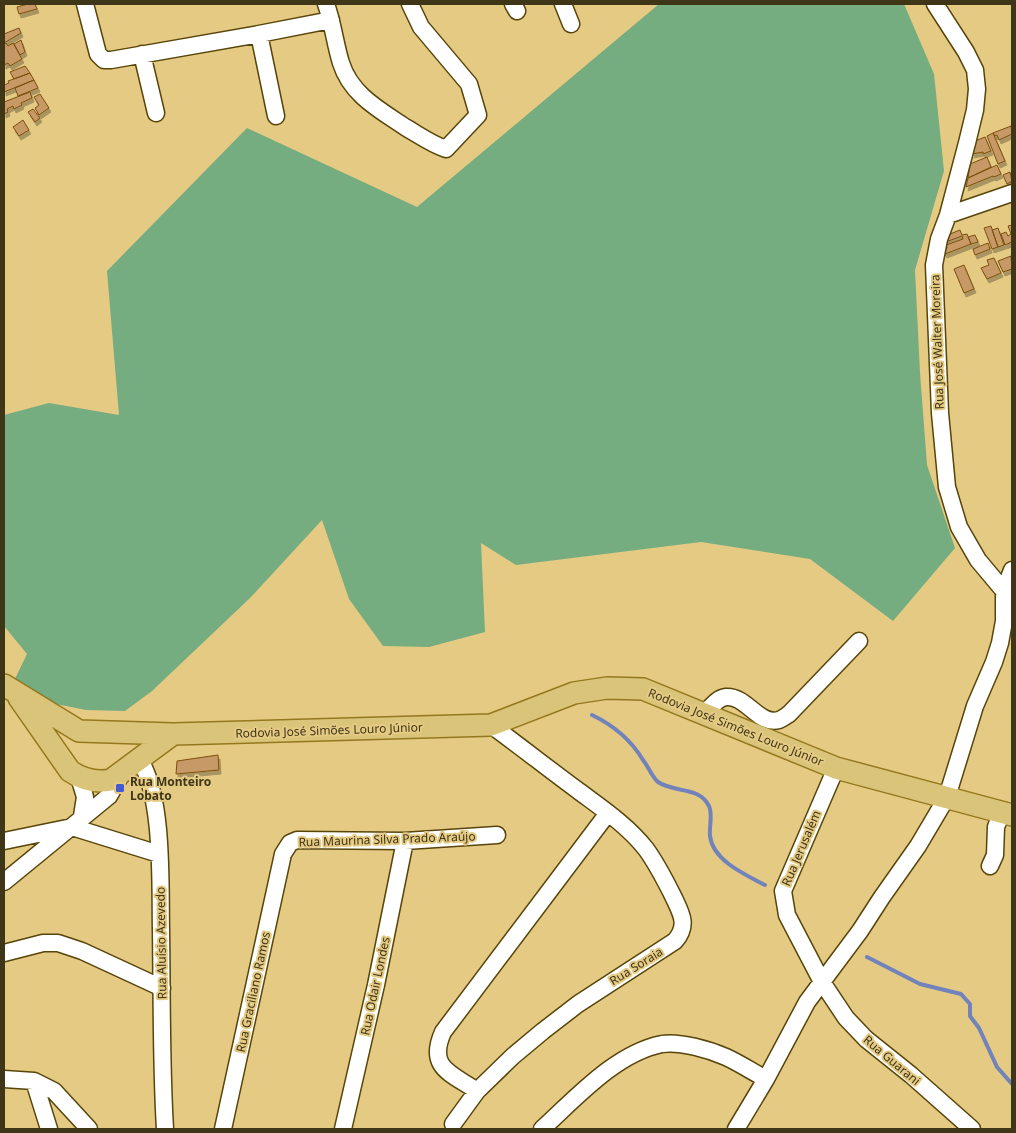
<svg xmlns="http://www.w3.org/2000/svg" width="1016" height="1133" viewBox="0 0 1016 1133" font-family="'Noto Sans',sans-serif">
	<defs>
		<filter id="shadow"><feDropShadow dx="2" dy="4" stdDeviation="0" flood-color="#0004"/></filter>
	</defs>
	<rect width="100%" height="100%" fill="#e5ca83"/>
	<path fill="#75ac80" d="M659 4H904L934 74 944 171 915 270 920 373 927 465 955 548 893 621 810 559 701 542 516 565 481 543 485 632 429 647 383 646 349 599 322 520 250 598 152 691 125 711 86 710 41 701 13 683 27 654 4 626V415L49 403 119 415 107 271 247 128 417 207Z"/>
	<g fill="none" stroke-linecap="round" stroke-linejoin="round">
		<path stroke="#7183ba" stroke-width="4" d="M592 715C613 725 631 740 643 760 648 766 652 777 658 782 674 793 699 786 709 806 713 815 709 826 710 836 713 861 746 875 765 885
			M867 957 920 984 961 994 970 1004V1016L979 1028 997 1067 1012 1084"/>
	</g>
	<path fill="#c69966" stroke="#7c4f0e" filter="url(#shadow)" d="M28 4H35L37 9 19 14 17 7Z
		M19 28 21 33 4 43V34Z
		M21 40 25 52 20 55 14 44Z
		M6 43 8 46 13 43 22 59 10 66 8 63 4 65V44Z
		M25 66 30 73 14 79 10 72Z
		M30 73 34 80 4 92V85L9 83 8 81Z
		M34 80 38 88 18 96 15 88Z
		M30 92 32 98 21 103 22 105 14 109 13 106 7 109 8 112 4 114V102Z
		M40 94 49 108 39 115 35 108 39 105 34 97Z
		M33 109 40 118 35 122 28 112Z
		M23 120 29 130 19 136 13 127Z
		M1011 126 1012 134 999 140 997 135 995 136 993 133Z
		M993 133 1005 161 998 164 987 136Z
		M985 137 991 151 983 154V152L972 154 975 141Z
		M987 157 991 167 968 178 970 164Z
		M997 165 1001 174 994 177 993 176 966 187 968 178Z
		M1010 172 1012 181 1007 184 1003 175Z
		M1012 225V242L1005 245 1001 234 1006 232 1008 236 1011 234 1008 226Z
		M991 226 998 247 992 249 984 228Z
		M998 228 1004 245 998 247 992 230Z
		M960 230 962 235 967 234 971 244 945 254 943 250 947 248 946 245 963 239 962 236 943 243 945 236Z
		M975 235 978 242 971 244 968 237Z
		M988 243 990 249 975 255 973 249Z
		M1011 256 1012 269 1003 272 998 261Z
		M994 258 1001 273 987 279 981 268 989 265 987 260Z
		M964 265 974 289 964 293 954 269Z
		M218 755 219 770 176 774 177 761Z"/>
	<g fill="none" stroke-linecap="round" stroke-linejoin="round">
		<defs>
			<path id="minor" d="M85 4 98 54 104 60H111L259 34 331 20
				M326 4C333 23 335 44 341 63 351 95 380 110 405 127 419 135 431 144 446 149L478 115 469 84 421 27 410 4
				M513 4 517 11
				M563 4 571 24
				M935 4 966 52 975 70 977 89 975 110 967 143 948 215 939 239 934 265 940 413 947 487 959 527 978 560 1004 591
				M259 34 276 116
				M142 54 156 113
				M948 215 1012 193
				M704 714C710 708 717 698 726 697 746 695 759 726 779 720 782 719 786 716 789 714L859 641
				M139 759C164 796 160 886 161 931 162 997 161 1063 165 1129
				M836 768 783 891 787 915 822 982 846 1018 866 1039 911 1075 972 1129
				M79 777 85 797 82 816
				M4 841 72 827 159 854
				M990 866 995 855 996 827 1000 817
				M4 882 109 796 122 773
				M4 953 43 943H58L82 951 162 988
				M4 1079 34 1081 54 1091 89 1129
				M34 1081 49 1129
				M477 1091C451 1073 427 1068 443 1032L608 813
				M453 1124 477 1091 513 1056 543 1031 578 1004 675 941C689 925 681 913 673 896 665 880 657 864 646 849 628 826 603 809 580 792 550 770 521 747 491 725
				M223 1129 283 854 290 843 297 840 405 841 497 835
				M343 1129 376 985 405 841
				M542 1129C576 1098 616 1053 662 1044 680 1041 710 1050 726 1057 739 1063 753 1072 766 1079
				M736 1129 766 1079 807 1002 860 931 882 897 918 846 947 797 975 706 994 662 1000 643 1004 621V591L1012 570"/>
			<path id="major" d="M4 685 79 731 173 734 491 725 574 693 607 688 643 689 836 768 1012 815
				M19 698 70 771C83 780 96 783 111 780L173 734"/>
		</defs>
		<use href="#minor" stroke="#57450a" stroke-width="19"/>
		<use href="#major" stroke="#94781e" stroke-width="24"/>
		<use href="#minor" stroke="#fff" stroke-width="16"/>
		<use href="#major" stroke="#dac47a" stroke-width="21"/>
	</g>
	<rect fill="#425bce" stroke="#e5ca83" stroke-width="2" x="115" y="783" width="10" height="10" rx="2.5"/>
	<g text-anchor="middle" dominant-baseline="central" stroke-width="4" stroke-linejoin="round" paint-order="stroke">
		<g font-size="12" fill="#3f3517" stroke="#e5ca83">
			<text transform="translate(937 342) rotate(-92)">Rua José Walter Moreira</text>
			<text transform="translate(736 727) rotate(22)">Rodovia José Simões Louro Júnior</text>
			<text transform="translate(329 730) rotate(-2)">Rodovia José Simões Louro Júnior</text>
			<text transform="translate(387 839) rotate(-2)">Rua Maurina Silva Prado Araújo</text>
			<text transform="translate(801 848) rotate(-67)">Rua Jerusalém</text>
			<text transform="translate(161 943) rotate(-91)">Rua Aluísio Azevedo</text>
			<text transform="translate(636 966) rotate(-32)">Rua Soraia</text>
			<text transform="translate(375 986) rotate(-78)">Rua Odair Londes</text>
			<text transform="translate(253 992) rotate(-78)">Rua Graciliano Ramos</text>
			<text transform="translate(892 1060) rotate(40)">Rua Guarani</text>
		</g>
		<g font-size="12" font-weight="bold" fill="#3f3517" stroke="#e5ca83" text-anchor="start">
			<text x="130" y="781">Rua Monteiro<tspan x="130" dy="14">Lobato</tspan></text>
		</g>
	</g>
	<rect width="1016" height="1133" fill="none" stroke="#3f3517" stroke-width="10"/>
</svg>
